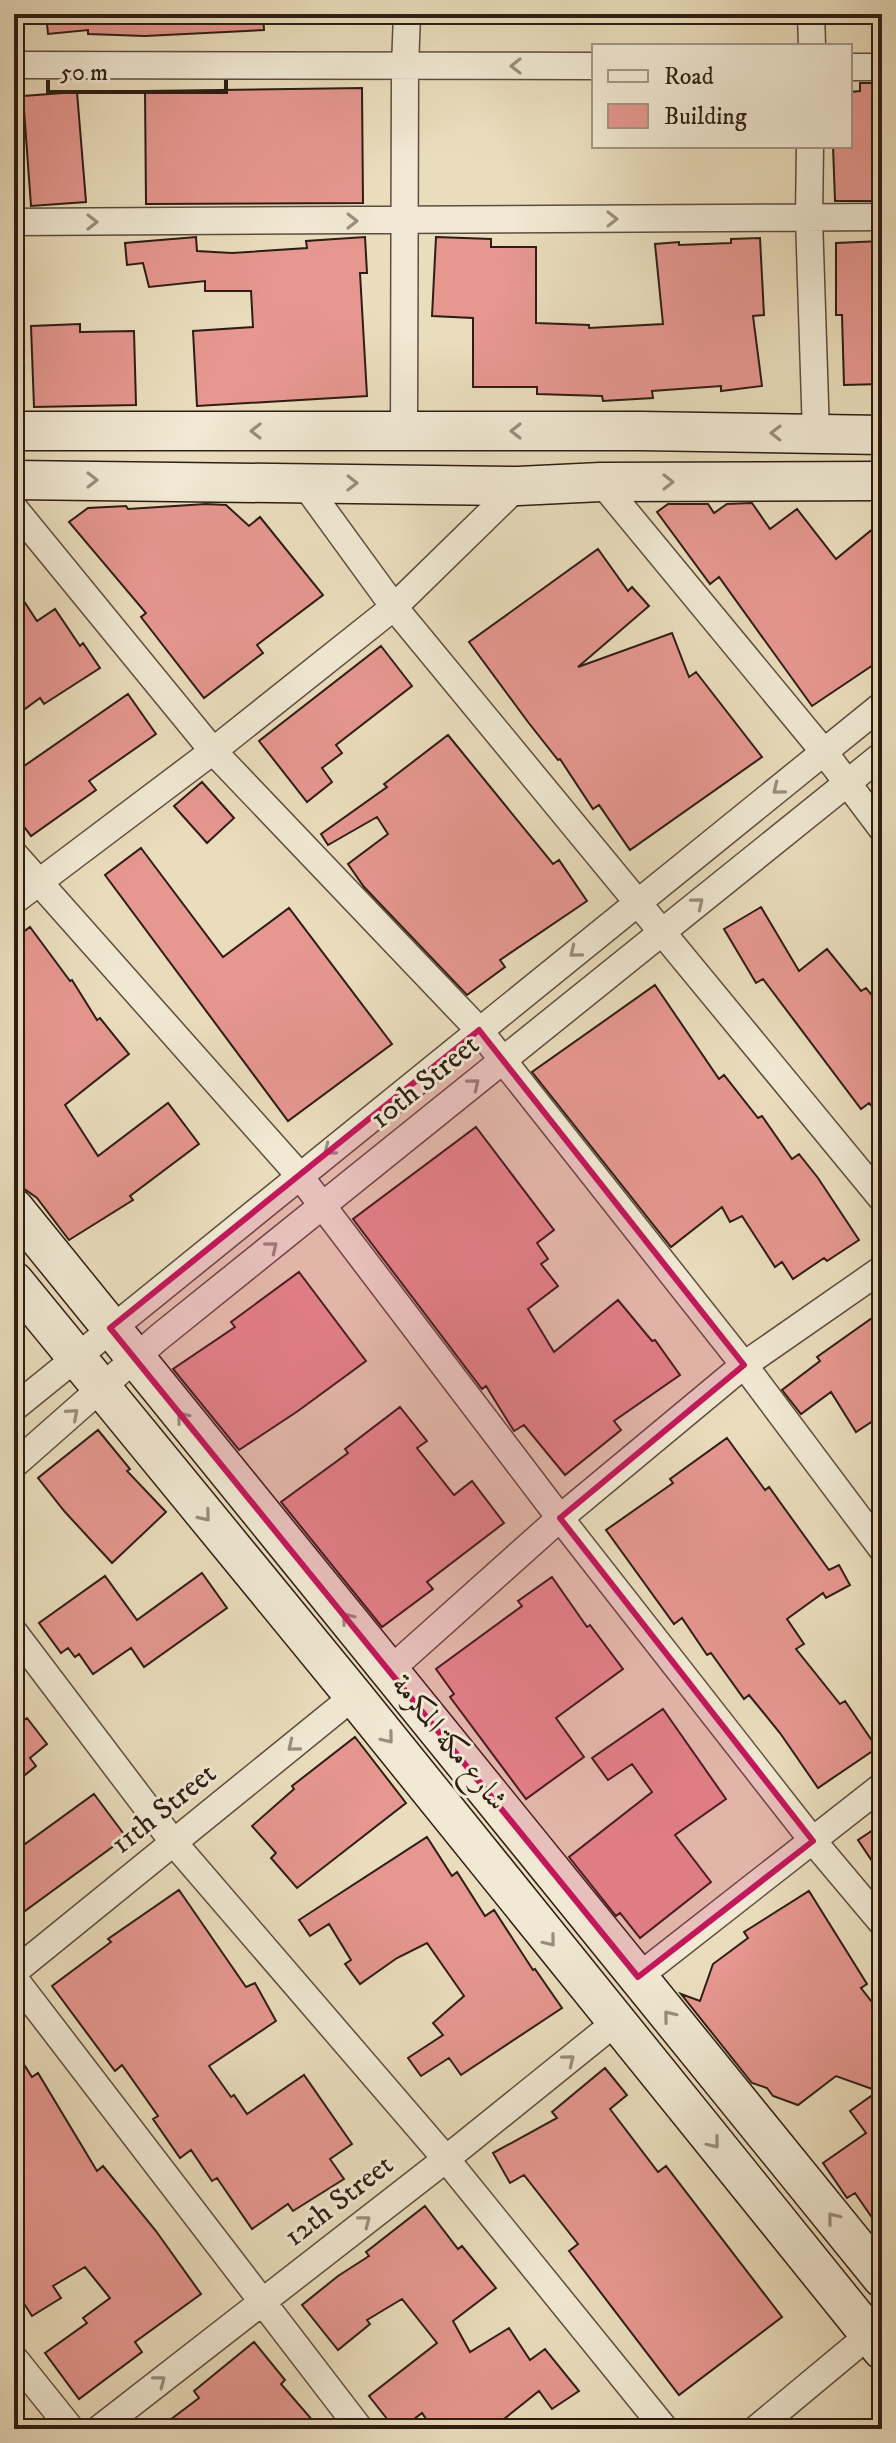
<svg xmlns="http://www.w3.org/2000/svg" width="896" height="2443" viewBox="0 0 896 2443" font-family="'IM FELL DW Pica',Amiri,serif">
	<rect width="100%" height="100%" fill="#eaddbd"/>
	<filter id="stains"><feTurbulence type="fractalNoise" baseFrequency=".0025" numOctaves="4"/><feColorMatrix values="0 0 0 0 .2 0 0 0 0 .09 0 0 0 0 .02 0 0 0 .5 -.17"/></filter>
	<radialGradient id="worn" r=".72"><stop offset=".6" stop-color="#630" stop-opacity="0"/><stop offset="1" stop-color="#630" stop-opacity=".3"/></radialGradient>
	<path fill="#e69790" stroke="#2e1d14" stroke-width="2" d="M46 14H263L264 30 145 36 88 34V30L48 34Z
		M860 83H882V201H835L833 146H850V92L860 91Z
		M362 88 363 203 146 204 145 91Z
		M77 92 86 202 31 206 23 96Z
		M196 237 197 251 232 253 307 248 306 241 365 237 367 273H360L367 396 197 406 193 331 253 327 251 291H205V281L149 287 143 263 127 265 125 243Z
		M436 237 491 239V247H536V323L589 325V328L663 324 655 244 679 242V245L731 243V239L760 238 764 315 753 316 762 386 721 391V386L652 391 653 398 603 401 602 396 537 394V387H473V318L432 316Z
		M882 241V314H880L882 384 844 385 842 315H836V243Z
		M80 324V332L134 331 136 405 34 407 31 326Z
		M752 503 770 529 797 509 836 559 874 528 882 538V659L812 706 719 577 710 584 657 512 668 504H708L714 513 727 504Z
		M206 504 226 505 249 526 260 517 323 595 257 645 263 653 204 698 141 617 146 613 69 522 88 508 126 506 128 509Z
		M598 549 628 591 632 587 649 606 578 667 672 633 689 677 696 672 762 757 630 850 599 805 593 809 560 759 558 760 528 722 469 642Z
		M14 586 37 621 55 609 80 646 83 643 100 668 44 704 40 698 14 717Z
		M381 646 412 686 336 745 342 753 322 768 332 782 307 802 259 741Z
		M128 694 156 734 89 781 96 790 31 836 14 813V773Z
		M448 735 553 864 559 860 587 901 500 960 505 967 467 995 364 887 348 864 388 834 377 817 328 845 321 834 387 787 384 784Z
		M202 782 234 818 207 843 174 806Z
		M141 848 223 957 289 908 392 1044 288 1121 105 875Z
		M761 907 799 971 827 949 861 991 866 988 882 1008V1118L869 1103 861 1109 763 979 756 983 724 929Z
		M30 927 70 981 72 980 97 1020 100 1018 129 1054 65 1105 98 1156 168 1103 199 1144 130 1196 133 1200 69 1240 37 1198 23 1188 14 1174V939Z
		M655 985 719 1079 724 1075 758 1118 762 1116 792 1159 799 1154 818 1178 859 1240 827 1261 824 1258 793 1279 782 1262 775 1267 742 1216 730 1222 722 1207 671 1247 532 1072Z
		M476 1127 554 1230 537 1243 548 1259 541 1264 558 1286 528 1309 554 1352 618 1300 652 1341 655 1340 680 1375 614 1421 621 1430 565 1475 524 1425 514 1431 486 1386 482 1389 353 1219Z
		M299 1272 366 1361 298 1411 239 1450 173 1369 235 1327 231 1322Z
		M882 1311V1415L856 1432 831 1392 801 1414 782 1390 820 1361 817 1357Z
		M400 1407 427 1441 417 1448 454 1495 472 1481 504 1523 427 1582 433 1589 382 1627 281 1502 348 1453 345 1449Z
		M98 1430 130 1469 127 1471 166 1512 112 1563 65 1512 38 1478Z
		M727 1438 765 1490 769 1487 829 1570 839 1565 850 1585 826 1598 823 1593 787 1619 804 1644 796 1649 840 1704 845 1701 877 1748 818 1788 780 1733 749 1695 744 1699 711 1653 707 1655 682 1618 674 1624 606 1530 673 1483 670 1479Z
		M202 1573 227 1608 144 1667 131 1648 93 1674 79 1654 75 1657 68 1648 61 1653 39 1623 105 1576 137 1620Z
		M552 1577 587 1627 590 1625 623 1669 556 1718 584 1757 526 1799 450 1697 454 1694 436 1669 522 1606 518 1601Z
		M663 1709 726 1799 675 1835 711 1882 640 1938 620 1913 616 1916 569 1857 652 1792 632 1764 608 1780 592 1758Z
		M27 1718 47 1744 30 1758 36 1766 14 1784V1727Z
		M355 1737 406 1803 297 1888 271 1858 276 1853 252 1826 294 1789 292 1786Z
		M94 1794 126 1837 14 1919V1829L25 1844Z
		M882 1824V1876L858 1840Z
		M427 1837 452 1876 457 1872 485 1916 494 1910 533 1970 535 1969 562 2008 461 2075 449 2058 421 2076 408 2058 443 2035 433 2023 464 1996 427 1943 397 1958 360 1984 345 1964 351 1960 329 1924 310 1936 299 1920Z
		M179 1890 246 1987 255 1983 276 2021 209 2066 231 2097 234 2095 247 2114 304 2075 352 2144 330 2159 344 2179 293 2211 288 2204 252 2229 217 2178 212 2181 191 2150 180 2158 153 2119 158 2116 122 2065 115 2071 52 1986 111 1942 108 1939Z
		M809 1891 867 1984 861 1988 882 2015V2232L855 2193 847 2198 823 2163 866 2133 850 2111 878 2091 836 2076 798 2105 773 2096 767 2088 752 2083 681 1994 700 2001 713 1964 748 1938 744 1932Z
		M14 2049 32 2077 38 2073 97 2171 103 2166 156 2231 201 2294 135 2342 142 2352 79 2399 45 2353 87 2323 83 2318 110 2298 85 2267 53 2286 61 2298 32 2316 14 2288Z
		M605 2068 627 2095 610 2109 658 2172 666 2166 782 2317 679 2395 569 2251 578 2244 524 2175 510 2183 493 2153 557 2118 552 2112Z
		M425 2206 458 2249 462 2246 496 2288 453 2321 470 2352 509 2328 530 2360 545 2349 579 2391 552 2409 539 2391 504 2419 511 2429H433L422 2413 401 2429H395L369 2396 437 2343 402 2299 367 2320 370 2324 338 2350 302 2305 338 2276 369 2256 366 2252Z
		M254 2342 285 2380 281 2384 320 2429H158L199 2398 194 2391Z"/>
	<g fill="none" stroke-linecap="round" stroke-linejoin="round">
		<defs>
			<path id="street" d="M811 14 812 46
				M14 65 594 66
				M850 67H882
				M810 146 809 218 816 434
				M14 222 882 217
				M404 431 405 67 407 14
				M303 482 394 607 882 1199
				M601 482 824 752 882 829
				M14 508 213 751 479 1030 744 1365 882 1549
				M14 854 299 1175 560 1518 813 1841 882 1923
				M14 901 213 751 394 607 518 486
				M14 1408 882 705
				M14 1465 158 1338 882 755
				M14 1632 174 1843 446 2159 665 2429
				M390 1670 560 1518 744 1365 882 1269
				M14 1972 354 1696
				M638 1977 882 1786
				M14 1978 360 2429
				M14 2358 71 2429
				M99 2429 446 2159 616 2022
				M756 2429 869 2335"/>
			<path id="secondary" d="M14 431H641L882 435
				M14 480 518 486 601 482 882 481
				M14 1208 882 2278
				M14 1281 354 1696 882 2350"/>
		</defs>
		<use href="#street" stroke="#5d4d3e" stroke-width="29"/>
		<use href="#secondary" stroke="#2e1d14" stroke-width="41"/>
		<use href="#street" stroke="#f1e9d4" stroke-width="26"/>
		<use href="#secondary" stroke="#f1e9d4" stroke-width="38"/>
	</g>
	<defs><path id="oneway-chevron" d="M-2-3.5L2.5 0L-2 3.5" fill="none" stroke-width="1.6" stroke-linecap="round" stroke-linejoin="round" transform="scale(2)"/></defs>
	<g stroke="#998d7e">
		<use href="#oneway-chevron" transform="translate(516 66) rotate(180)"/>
		<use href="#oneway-chevron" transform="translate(612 219)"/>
		<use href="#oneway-chevron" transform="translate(352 221)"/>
		<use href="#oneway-chevron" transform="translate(92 222)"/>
		<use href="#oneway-chevron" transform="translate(256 431) rotate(180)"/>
		<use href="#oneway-chevron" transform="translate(516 431) rotate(180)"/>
		<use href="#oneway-chevron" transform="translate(776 433) rotate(-179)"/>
		<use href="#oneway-chevron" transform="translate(92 480)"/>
		<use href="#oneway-chevron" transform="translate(668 482)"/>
		<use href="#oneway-chevron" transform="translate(352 483) rotate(1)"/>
		<use href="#oneway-chevron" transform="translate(778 789) rotate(141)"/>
		<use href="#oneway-chevron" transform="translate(698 903) rotate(-39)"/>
		<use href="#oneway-chevron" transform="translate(575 952) rotate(141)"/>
		<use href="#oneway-chevron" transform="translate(474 1084) rotate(-39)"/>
		<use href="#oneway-chevron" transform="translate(329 1150) rotate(141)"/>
		<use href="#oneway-chevron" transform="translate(272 1247) rotate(-39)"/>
		<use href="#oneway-chevron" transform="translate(73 1414) rotate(-41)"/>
		<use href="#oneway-chevron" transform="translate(182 1417) rotate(-129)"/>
		<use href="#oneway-chevron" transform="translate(205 1516) rotate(50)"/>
		<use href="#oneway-chevron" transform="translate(347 1618) rotate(-129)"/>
		<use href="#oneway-chevron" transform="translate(388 1738) rotate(51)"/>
		<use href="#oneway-chevron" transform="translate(293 1746) rotate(141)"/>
		<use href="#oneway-chevron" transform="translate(550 1941) rotate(51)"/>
		<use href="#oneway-chevron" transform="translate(669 2016) rotate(-129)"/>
		<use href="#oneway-chevron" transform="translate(569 2060) rotate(-39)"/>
		<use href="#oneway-chevron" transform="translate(714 2143) rotate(51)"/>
		<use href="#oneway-chevron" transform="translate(833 2218) rotate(-129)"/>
		<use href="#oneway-chevron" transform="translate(365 2221) rotate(-38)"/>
		<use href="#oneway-chevron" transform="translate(160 2381) rotate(-38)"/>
	</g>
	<path fill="#c2185b" fill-opacity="0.2" stroke="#c2185b" stroke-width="6" stroke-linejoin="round" d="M479 1030 744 1365 560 1518 813 1841 638 1977 110 1328Z"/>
	<g text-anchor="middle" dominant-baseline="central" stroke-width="6" stroke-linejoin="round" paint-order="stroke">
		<g font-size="30" fill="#2e1d14" stroke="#f1e9d4">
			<text transform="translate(425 1082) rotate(-39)">10th Street</text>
			<text transform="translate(449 1743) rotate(51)">شارع مكة المكرمة</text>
			<text transform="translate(164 1809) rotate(-39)">11th Street</text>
			<text transform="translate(339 2201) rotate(-38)">12th Street</text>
		</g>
	</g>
	<rect width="896" height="2443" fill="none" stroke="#eaddbd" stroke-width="48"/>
	<rect x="16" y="16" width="864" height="2411" fill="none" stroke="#2e1d14" stroke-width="4"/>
	<rect x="24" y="24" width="848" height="2395" fill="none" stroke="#2e1d14" stroke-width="2"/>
	<rect x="592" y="44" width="260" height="104" fill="#f1e9d4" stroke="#a39787" stroke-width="2"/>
	<rect x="608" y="70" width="40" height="12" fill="#f1e9d4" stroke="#a39787" stroke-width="2"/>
	<text x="664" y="84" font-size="24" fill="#2e1d14">Road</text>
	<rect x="608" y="104" width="40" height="24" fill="#e69790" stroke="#a39787" stroke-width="2"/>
	<text x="664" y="124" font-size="24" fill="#2e1d14">Building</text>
	<path d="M48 80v12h178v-12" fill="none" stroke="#2e1d14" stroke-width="4"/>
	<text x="60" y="80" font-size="24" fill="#2e1d14" stroke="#f1e9d4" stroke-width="6" paint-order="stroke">50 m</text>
	<rect width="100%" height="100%" filter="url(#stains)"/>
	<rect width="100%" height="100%" fill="url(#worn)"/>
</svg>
